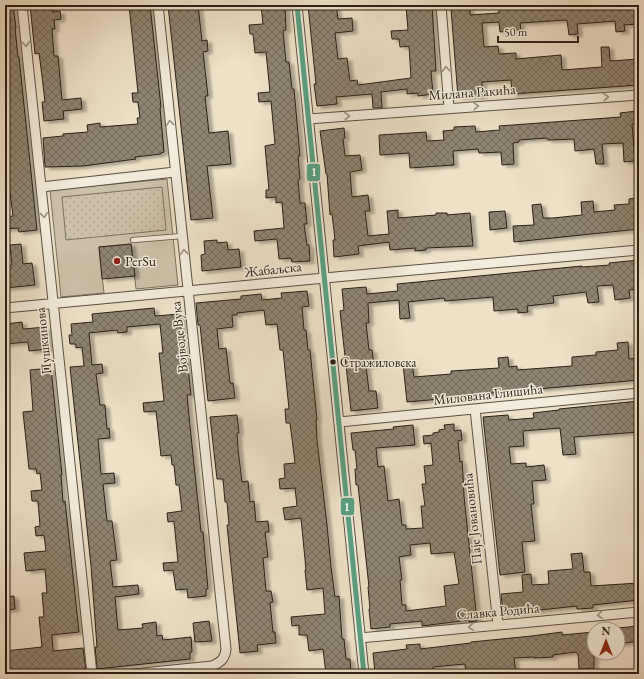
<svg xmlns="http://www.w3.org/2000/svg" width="644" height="679" viewBox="0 0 644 679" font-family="'EB Garamond',serif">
	<defs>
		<pattern id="park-dots" width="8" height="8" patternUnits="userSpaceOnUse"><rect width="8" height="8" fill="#cdc0a9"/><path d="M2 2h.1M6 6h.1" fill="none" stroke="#b0a591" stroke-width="1.8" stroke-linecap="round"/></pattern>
		<pattern id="building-cross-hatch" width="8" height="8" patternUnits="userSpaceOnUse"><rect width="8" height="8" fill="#8f8471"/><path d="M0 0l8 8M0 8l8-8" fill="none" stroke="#756b5c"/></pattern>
		<filter id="shadow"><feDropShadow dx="4.5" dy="2.5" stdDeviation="1" flood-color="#0004"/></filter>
	</defs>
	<rect width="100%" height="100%" fill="#eee1c7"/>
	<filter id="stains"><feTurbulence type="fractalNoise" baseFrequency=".005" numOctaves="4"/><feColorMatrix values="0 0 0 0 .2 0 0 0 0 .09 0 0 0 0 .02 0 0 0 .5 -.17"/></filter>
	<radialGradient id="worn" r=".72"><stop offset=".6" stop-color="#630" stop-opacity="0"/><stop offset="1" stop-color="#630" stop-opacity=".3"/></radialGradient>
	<path fill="#cdc0a9" stroke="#7b705e" d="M167 179 178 285 136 289 131 244 99 247 104 293 61 297 50 190Z"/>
	<path fill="url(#park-dots)" stroke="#7b705e" d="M162 187 166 230 66 240 62 197Z"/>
	<path fill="url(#building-cross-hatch)" stroke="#291f14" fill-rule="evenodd" filter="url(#shadow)" d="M5 5H13L16 28H15L18 57H19L37 230 19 232 18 228 5 229V217L13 216 9 185H5Z
		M30 5H52L53 12 60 11 61 19 54 20 55 29H52L54 56H58L62 100 81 98 82 109 63 111 64 119 44 121 42 102H45L42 76 39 53 35 54Z
		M129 5H150L161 107 160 108 164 152 161 153V154L135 157 136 159 83 166 45 167 43 138 63 136V134L88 132 87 125 100 123V127L138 124 137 118H140L138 102H133L132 93H138Z
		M168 5H198L202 41 207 40 208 51 203 52 208 96H205L209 133 228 131 231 164 207 166 213 218 191 220Z
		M261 5H285L286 30 283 31 286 62H289L292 89H294L300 156H298L300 179 298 180 300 203H305L307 224H304L307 245H309L310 261 292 262 291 258 279 259 277 239 255 241 254 231 284 228 282 202 276 203V197L266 198V190H269L265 146 275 144 271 101 259 102 258 93 270 92 266 52 255 53 253 34H250L249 25 263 24Z
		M308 5H336L338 19 352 18 353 31 335 33 338 59 347 58 350 81 357 80 358 85 411 78 409 46 400 47 399 39H392L391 31 408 30 406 6 432 5 436 71H431L433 94 418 96V93L407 94V89L381 92 382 108H373L372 94 336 97 337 104 317 106 314 84H316Z
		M498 5H639V24L624 25 625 31 616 32 615 21 577 24 578 34 569 35 567 20 520 23 521 30 500 32 499 22 482 23 484 47 498 46 499 54 516 53V59L561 55 562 70 602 67 601 47H609L610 61 639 59V85L512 94 511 80 482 82 483 96 458 97 451 9 470 7V15L499 13Z
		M637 111 638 124H632L635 161 624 162 623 143 602 144 604 164H596L594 149 575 151 574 139 548 140 547 138 519 140V142L513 143 514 164 502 165 501 152 479 153 478 149 453 151 454 165 410 168 409 153 380 155 379 135 426 132 427 141 444 140 443 131 454 130V127L475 126 476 132 500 130 499 126 621 117 620 113Z
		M344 128 345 138 343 139 345 156 360 155 362 170 350 172 352 197 368 195 370 211H365L368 236 389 234 387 211 398 210V218L436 215V213H447V215L470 213 473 246 426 248V250L415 251V248L390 250 389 242 358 246 359 254 334 257 333 240H335L332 214 330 215 327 174H326L320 131Z
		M637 198 639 207V229L514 242 513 226 534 225 532 205 541 204 543 218H553L582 215 581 202 593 201 594 212 615 210 614 205 629 204V199Z
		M505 211 507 228 490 230 489 212Z
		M217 240V243L227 242 228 250 239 249 241 267 202 271 201 255 205 254 204 241Z
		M21 244 23 264 32 263 35 285 5 288V266L12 265 10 245Z
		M131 244 135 276 102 279 99 247Z
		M639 260V289L629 290 630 298 615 300 613 285 597 286 599 302 588 303 586 292 553 296 554 303 527 306 528 312 518 313V309L494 311 493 297 445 301 444 298 408 302 410 318 400 319 399 300 368 303 369 323H366L369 350H372L374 365 366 366 369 391H376L378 408 351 411 340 311 344 310 342 289 366 287 367 294 398 291 397 284 582 266V267L610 265 609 263Z
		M307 291 309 306 302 307 304 330H306L308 350H310L317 420H316L317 440 327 525 331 567 335 597 339 596 342 639H344L346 659H350L351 674H326L323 649 309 651 307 635H299V625L292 626 291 617 325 614 323 588 307 590 305 570H306L301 518 285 520 283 508 297 506 295 488 280 489 279 479 285 478 284 464 295 463 290 423H286L285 409H289L283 350H280L277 324 266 325 264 310 237 313V315H232L233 327 217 329 219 349 226 348 230 383H233L235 398 208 401 200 325H198L196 303 241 299V296L261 294 262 300 282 298 281 293Z
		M154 308 155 316 180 314 183 351 186 350 191 395H187L189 416 201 532H203L208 589H206V596L188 598 187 589 176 590 173 570 164 571 163 563 178 562 174 521 168 522 167 513 182 511 179 485H176L174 465H172L171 455 161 456 156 411 144 412 143 403 164 401 159 353H163L160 324 127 327V332L118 333 117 330 89 333 92 365 102 364 103 373 96 374 100 405H105L107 429 109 428 110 438 98 439 101 474 114 473 115 483 103 484 107 521H112L117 560 110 561 113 587 138 585 139 594 115 597 118 630 143 628 142 624 156 622 157 636 162 635 163 640 191 637 192 652H190V659L97 669 95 647H97L91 566 70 367 84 366 82 347 76 348V344H70L69 335H72L71 324 93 322 92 314Z
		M22 322 23 329 46 327 48 349 29 351 28 342 5 344V324Z
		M628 342 629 359 639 358V380L493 393 474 395V396L407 402 403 364 412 363 414 377 451 374V371L499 368 498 358 508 357 509 367 517 366V370L572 366V357L596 355V352L618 350 617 343Z
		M51 368 62 475H61L63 502 65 501 79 632 52 635 53 651 83 648 86 670 40 674V669L5 673V651L42 647 39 617H44L42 593H47L45 569 26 571 24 553 46 551 44 535 36 536 35 527 40 526 38 501H32L31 491 42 490 40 473 37 474 36 469H29L23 412 33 411 30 370Z
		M639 401V432L574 437 576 454 563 455 560 428 523 431 524 446 509 447 511 464 526 463V467L544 465 546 480 532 481 534 504H531L535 541 522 542 525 572 500 575 483 417 508 415 509 420 534 418 533 413 559 410V409Z
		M237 415 239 433H237L238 449 242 482 248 481 250 502 254 501 256 522 268 521 269 532H265L268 557 263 558 266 591H271L273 602 270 603 273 632H275L276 643 257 645 258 651 240 653 227 525H229L227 502H225L223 479H217L210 417Z
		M454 424V431L461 430 462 440 458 441 460 462 462 461 463 475 464 496 477 621 469 622V620L422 626V621L390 624V627L371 629 369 609H370L368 587H369L358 485H356L355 469H357L355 450H353L351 433 394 429 393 427 413 425 415 445 376 448 378 467 384 466 388 501 399 499 402 525H406V529L423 528 421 506H425L422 484H426L424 466 433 465 431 443 424 444 423 436 433 435V433L439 432V430L445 429 444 425ZM430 543 431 554 454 552 459 584 444 586 446 606 406 611V605H402L400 580H402L399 557 411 555 410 545Z
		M582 553 584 572H590L591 586 639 583V600L593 605V608L577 609V606L503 614 501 594 523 592 522 575 531 574 532 585 549 584 548 571 573 569 571 554Z
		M14 596 15 609 5 610V597Z
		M209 621 212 641 195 642 193 623Z
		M639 626V641L618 644V628Z
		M562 632V635L594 632V668L579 669 578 654 576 652 553 655V657L534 658V657L514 658 516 674H466L465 664 433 667 434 674H424L423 670 409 672V669L375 673 373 653 407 649 406 645 420 644V649L471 643V642L532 636Z"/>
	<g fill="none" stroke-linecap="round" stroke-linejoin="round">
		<defs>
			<path id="service" d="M133 240 182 236"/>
			<path id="minor" d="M22 5 92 674
				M297 5 364 674
				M441 5 449 108
				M308 119 639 95
				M41 187 175 172
				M5 308 346 276 639 250
				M475 409 498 625
				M339 422 639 393
				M360 638 639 612
				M133 674 212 666C221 662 225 659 226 649L158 5"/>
		</defs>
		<use href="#service" stroke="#5a5041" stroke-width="6"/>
		<use href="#minor" stroke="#5a5041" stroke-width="11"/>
		<use href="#service" stroke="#f4ecdb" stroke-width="4.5"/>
		<use href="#minor" stroke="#f4ecdb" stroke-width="9"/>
		<defs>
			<path id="bus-1" d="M297 5 364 674"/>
		</defs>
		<use href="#bus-1" stroke="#f4ecdb" stroke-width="8"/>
		<use href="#bus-1" stroke="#57a181" stroke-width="5"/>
	</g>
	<defs><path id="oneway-chevron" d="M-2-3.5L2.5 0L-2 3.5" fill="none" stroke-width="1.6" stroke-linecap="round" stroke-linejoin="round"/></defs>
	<g stroke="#999081">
		<use href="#oneway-chevron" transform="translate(26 44) rotate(84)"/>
		<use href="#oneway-chevron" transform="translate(446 69) rotate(-94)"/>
		<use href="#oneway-chevron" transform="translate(606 97) rotate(-4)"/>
		<use href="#oneway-chevron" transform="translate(476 106) rotate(-4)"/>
		<use href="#oneway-chevron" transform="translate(347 116) rotate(-4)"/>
		<use href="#oneway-chevron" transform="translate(170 123) rotate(-96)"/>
		<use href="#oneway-chevron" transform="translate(44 215) rotate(84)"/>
		<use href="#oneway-chevron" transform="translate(184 252) rotate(-96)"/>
		<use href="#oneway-chevron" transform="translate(600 615) rotate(175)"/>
		<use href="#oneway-chevron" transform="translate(471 627) rotate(175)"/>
	</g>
	<circle fill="#8f2418" stroke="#f4ecdb" stroke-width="1.5" cx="117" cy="261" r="4"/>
	<circle fill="#291f14" stroke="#f4ecdb" stroke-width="1.5" cx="333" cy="362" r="3.5"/>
	<g text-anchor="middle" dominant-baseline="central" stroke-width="3" stroke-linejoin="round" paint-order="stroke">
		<g font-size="13" fill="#291f14" stroke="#f4ecdb" text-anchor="start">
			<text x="340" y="362">Стражиловска</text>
		</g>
		<g font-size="14" fill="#291f14" stroke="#f4ecdb">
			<text transform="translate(472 92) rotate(-4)">Милана Ракића</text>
			<text transform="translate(273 269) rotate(-6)">Жабаљска</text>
			<text transform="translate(179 337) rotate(-96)">Војводе Вука</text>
			<text transform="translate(43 341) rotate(-96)">Пушкинова</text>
			<text transform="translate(488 394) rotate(-6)">Милована Глишића</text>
			<text transform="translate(472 519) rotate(-96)">Паје Јовановића</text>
			<text transform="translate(498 611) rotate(-5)">Славка Родића</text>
		</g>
		<g font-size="14" fill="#291f14" stroke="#f4ecdb" text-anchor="start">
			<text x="125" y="261">PerSu</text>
		</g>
	</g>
	<g stroke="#f4ecdb" stroke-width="1.5">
		<rect x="306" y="163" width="15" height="19" rx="4" fill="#57a181"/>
		<rect x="340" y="497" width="15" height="19" rx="4" fill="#57a181"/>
	</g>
	<g font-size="11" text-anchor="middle" font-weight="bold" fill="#fff">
		<text x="314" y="176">1</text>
		<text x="347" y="511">1</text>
	</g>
	<rect width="644" height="679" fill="none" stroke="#eee1c7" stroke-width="20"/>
	<rect x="6" y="6" width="632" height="667" fill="none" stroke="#291f14" stroke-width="2"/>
	<rect x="10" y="10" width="624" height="659" fill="none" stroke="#291f14"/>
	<g transform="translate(606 641)"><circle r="19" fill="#f4ecdb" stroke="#a39a8b"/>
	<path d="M0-3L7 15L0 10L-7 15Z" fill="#8f2418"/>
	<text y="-6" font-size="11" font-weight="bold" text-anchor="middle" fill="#291f14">N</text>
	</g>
	<path d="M498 36v6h80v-6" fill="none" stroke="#291f14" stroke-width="2"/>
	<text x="504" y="36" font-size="12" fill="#291f14" stroke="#f4ecdb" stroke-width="3" paint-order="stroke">50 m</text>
	<rect width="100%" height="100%" filter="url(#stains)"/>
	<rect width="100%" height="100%" fill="url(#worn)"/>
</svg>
